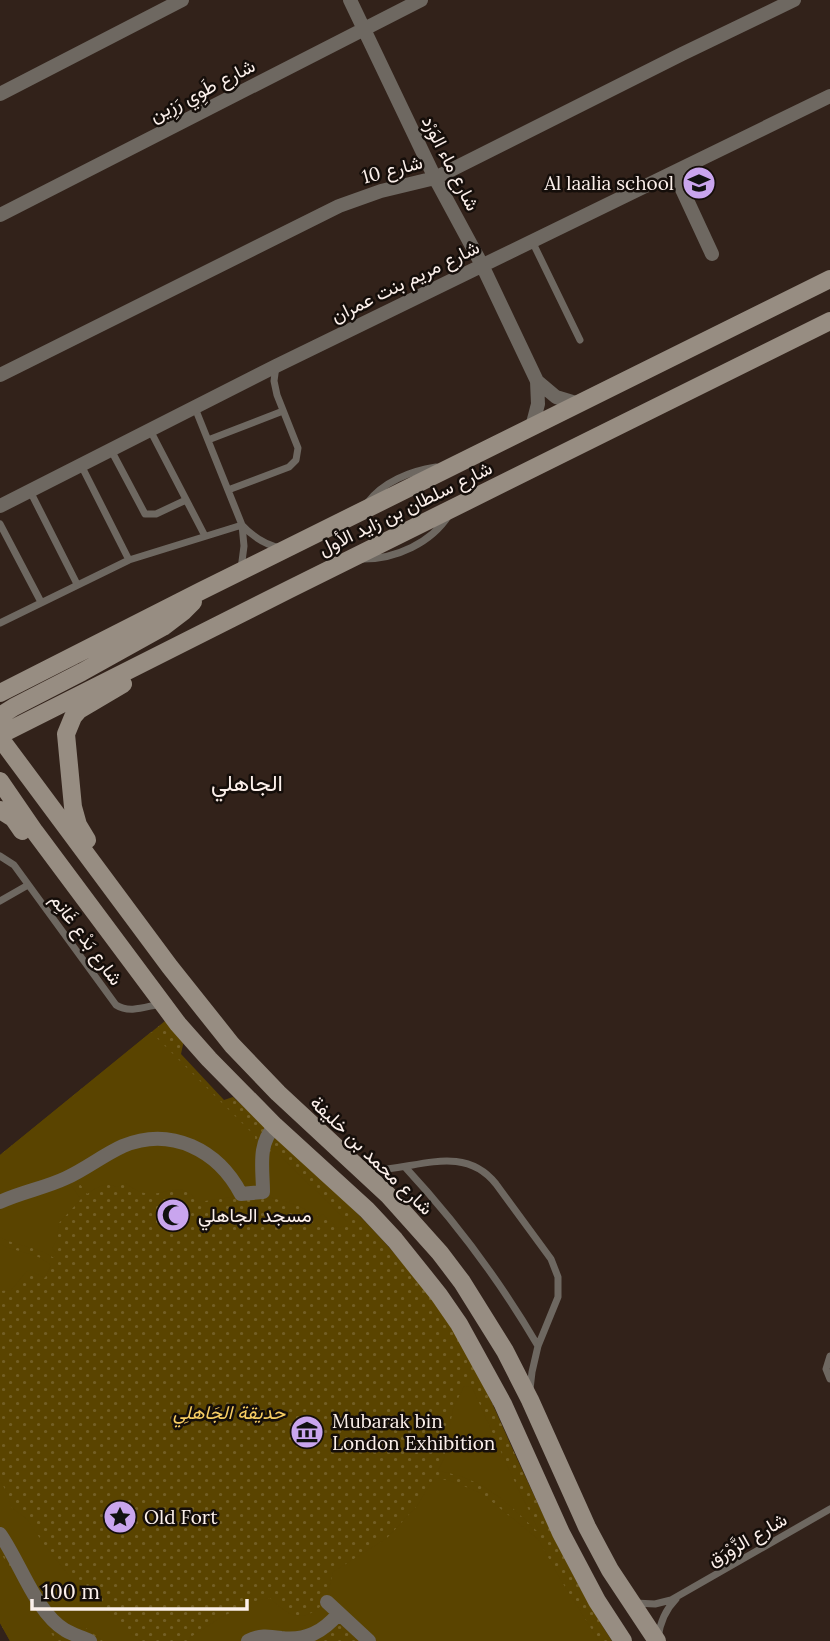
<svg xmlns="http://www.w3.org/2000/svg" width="830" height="1641" viewBox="0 0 830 1641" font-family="Lora,Vazirmatn,serif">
	<defs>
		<pattern id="park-dots" width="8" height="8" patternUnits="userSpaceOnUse" patternTransform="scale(1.75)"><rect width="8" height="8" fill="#5a4400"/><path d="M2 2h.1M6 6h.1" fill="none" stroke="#735f25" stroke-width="1.8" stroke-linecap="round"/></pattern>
	</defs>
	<rect width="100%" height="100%" fill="#32221a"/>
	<path fill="url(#park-dots)" d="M165 1021 184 1040 181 1054 224 1100 233 1097C313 1170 396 1241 455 1333 479 1370 496 1412 514 1452 544 1517 573 1581 612 1641H10L0 1623V1155Z"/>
	<path fill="#5a4400" d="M151 1032 255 1136 259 1189 243 1191 236 1179 168 1137 54 1178 0 1195V1155Z
		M160 1143 204 1156 239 1196 198 1202C178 1177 168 1197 145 1193 138 1192 131 1187 125 1183L117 1187C105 1182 97 1187 87 1194L75 1177 114 1154Z
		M273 1151 277 1153 350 1224 338 1228 322 1214 320 1217 297 1205 269 1197 266 1152Z
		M68 1181 81 1199 59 1223 57 1239 52 1249 56 1252 54 1258C34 1245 18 1247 0 1237V1207Z
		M0 1244C19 1254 32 1250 51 1265L45 1278 28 1270 11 1290 0 1291Z
		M464 1386 472 1387 510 1472 539 1531 538 1532C506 1502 484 1478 438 1471L444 1458 453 1409Z
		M434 1478 451 1481 481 1493 538 1539 562 1582 599 1641H373L327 1597 333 1572 387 1538 417 1506Z
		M0 1480 7 1493 12 1508 27 1519 43 1543 78 1587 94 1603 113 1616 130 1633 141 1641H103L86 1628 81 1627 70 1629 61 1626 0 1529Z
		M0 1552 56 1641H10L0 1623Z
		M270 1598C287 1615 302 1625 323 1604L333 1614 304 1632 247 1636 240 1641H190L189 1638C199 1632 208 1626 218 1619 227 1613 236 1613 241 1604Z"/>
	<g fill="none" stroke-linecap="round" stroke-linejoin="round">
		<path stroke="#6e6861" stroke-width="7" d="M532 241 580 340
			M195 408 242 525 244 546 241 569
			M150 430 205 536
			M208 440 283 411
			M111 450 145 514H156L186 500
			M81 465 129 560
			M228 490 289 467 296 460 298 448 277 395 274 381 276 366
			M30 491 77 584
			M367 503C383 482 410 471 436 467
			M0 524 41 602
			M242 525C253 537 265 545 281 548
			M363 559C396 559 431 543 449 515
			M0 623 129 560 242 525
			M0 856 14 865 116 1005C130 1014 147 1006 161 1004
			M0 901 28 885
			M405 1167C456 1222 500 1281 538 1346
			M367 1170C412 1172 462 1141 496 1184L551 1259 558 1277V1297L538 1346 532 1372 530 1389
			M830 1356 826 1369 830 1379
			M635 1603 655 1604 671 1600 830 1509
			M658 1638C660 1623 665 1610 676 1599"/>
		<path stroke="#6e6861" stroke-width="14" d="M350 0 435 178 482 265 537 381 538 404 532 427
			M0 94 182 0
			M674 172 712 254
			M0 215 421 0
			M0 375 339 206 381 191 435 178 682 54 794 0
			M537 381 556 397 579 404
			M0 506 276 366 830 96
			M0 1202C21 1192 45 1188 66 1178 86 1169 103 1155 123 1146 171 1126 218 1150 241 1194L263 1192C263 1169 257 1144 275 1126
			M0 1534C20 1562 36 1613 65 1630 73 1635 82 1637 90 1641
			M327 1602 369 1641
			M248 1641C259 1635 268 1636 281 1638 306 1641 323 1632 339 1613"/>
		<path stroke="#978d82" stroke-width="18" d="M0 693 201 591 830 279
			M0 716 14 707 82 672 163 627 184 611 193 602
			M0 735 290 589 830 321
			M0 738 170 967 232 1045 278 1093 389 1196 440 1253 462 1282 505 1351 530 1400 587 1527 610 1570 657 1641
			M0 781 35 832 178 1024 209 1059 275 1126 367 1210 395 1240 439 1295 459 1324 503 1404 561 1533 597 1601 623 1641
			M0 810 13 818 22 831
			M87 840 78 825 73 807 66 734 73 717 79 710 123 684"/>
	</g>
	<defs>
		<symbol id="school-disc" viewBox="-11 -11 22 22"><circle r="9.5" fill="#c9a5ee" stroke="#150e0a"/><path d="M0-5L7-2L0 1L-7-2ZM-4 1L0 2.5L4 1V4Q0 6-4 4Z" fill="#111"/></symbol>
		<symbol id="mosque-disc" viewBox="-11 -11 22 22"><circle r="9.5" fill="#c9a5ee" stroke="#150e0a"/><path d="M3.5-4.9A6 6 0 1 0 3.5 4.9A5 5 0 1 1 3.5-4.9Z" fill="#111"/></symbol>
		<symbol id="museum-disc" viewBox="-11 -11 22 22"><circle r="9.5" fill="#c9a5ee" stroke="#150e0a"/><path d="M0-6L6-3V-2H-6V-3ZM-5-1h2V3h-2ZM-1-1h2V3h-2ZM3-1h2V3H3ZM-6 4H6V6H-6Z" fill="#111"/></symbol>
		<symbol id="sight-disc" viewBox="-11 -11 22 22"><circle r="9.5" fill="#c9a5ee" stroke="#150e0a"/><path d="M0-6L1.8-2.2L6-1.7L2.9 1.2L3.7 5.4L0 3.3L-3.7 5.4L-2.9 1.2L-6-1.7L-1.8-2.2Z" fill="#111"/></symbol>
	</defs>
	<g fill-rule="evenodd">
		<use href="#school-disc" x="680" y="164" width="38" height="38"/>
		<use href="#mosque-disc" x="154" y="1196" width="38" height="38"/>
		<use href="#museum-disc" x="288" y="1413" width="38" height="38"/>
		<use href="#sight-disc" x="101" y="1498" width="38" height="38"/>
	</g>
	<g text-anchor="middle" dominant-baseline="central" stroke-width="5" stroke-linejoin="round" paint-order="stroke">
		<g font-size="19" fill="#fcf0eb" stroke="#150e0a">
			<text transform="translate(202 90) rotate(-27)">شارع طَوِي رَزِين</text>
			<text transform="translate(451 163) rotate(63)">شارع ماء الوَرْد</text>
			<text transform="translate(392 169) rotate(-15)">شارع 10</text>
			<text transform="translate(405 281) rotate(-26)">شارع مريم بنت عمران</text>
			<text transform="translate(405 508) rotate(-26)">شارع سلطان بن زايد الأول</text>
			<text transform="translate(87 939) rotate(54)">شارع بَدْع غَانِم</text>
			<text transform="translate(372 1155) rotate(44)">شارع محمد بن خليفة</text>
			<text transform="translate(747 1539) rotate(-30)">شارع الزَّوْرَق</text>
		</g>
		<g font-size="19" fill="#fcf0eb" stroke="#150e0a" text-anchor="start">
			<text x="674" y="183" text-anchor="end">Al laalia school</text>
			<text x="198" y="1215">مسجد الجاهلي</text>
			<text x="332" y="1421">Mubarak bin<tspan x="332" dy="22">London Exhibition</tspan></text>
			<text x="144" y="1517">Old Fort</text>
		</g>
		<g font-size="19" font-style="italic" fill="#f8ce64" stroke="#150e0a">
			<text x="229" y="1412">حديقة الجَاهلِي</text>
		</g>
		<g font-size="23" fill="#fcf0eb" stroke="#150e0a">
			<text x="247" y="782">الجاهلي</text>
		</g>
	</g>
	<path d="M32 1599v10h215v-10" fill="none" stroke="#fcf0eb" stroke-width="3.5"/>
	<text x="42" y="1599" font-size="21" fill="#fcf0eb" stroke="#150e0a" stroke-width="5" paint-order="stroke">100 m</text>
</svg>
